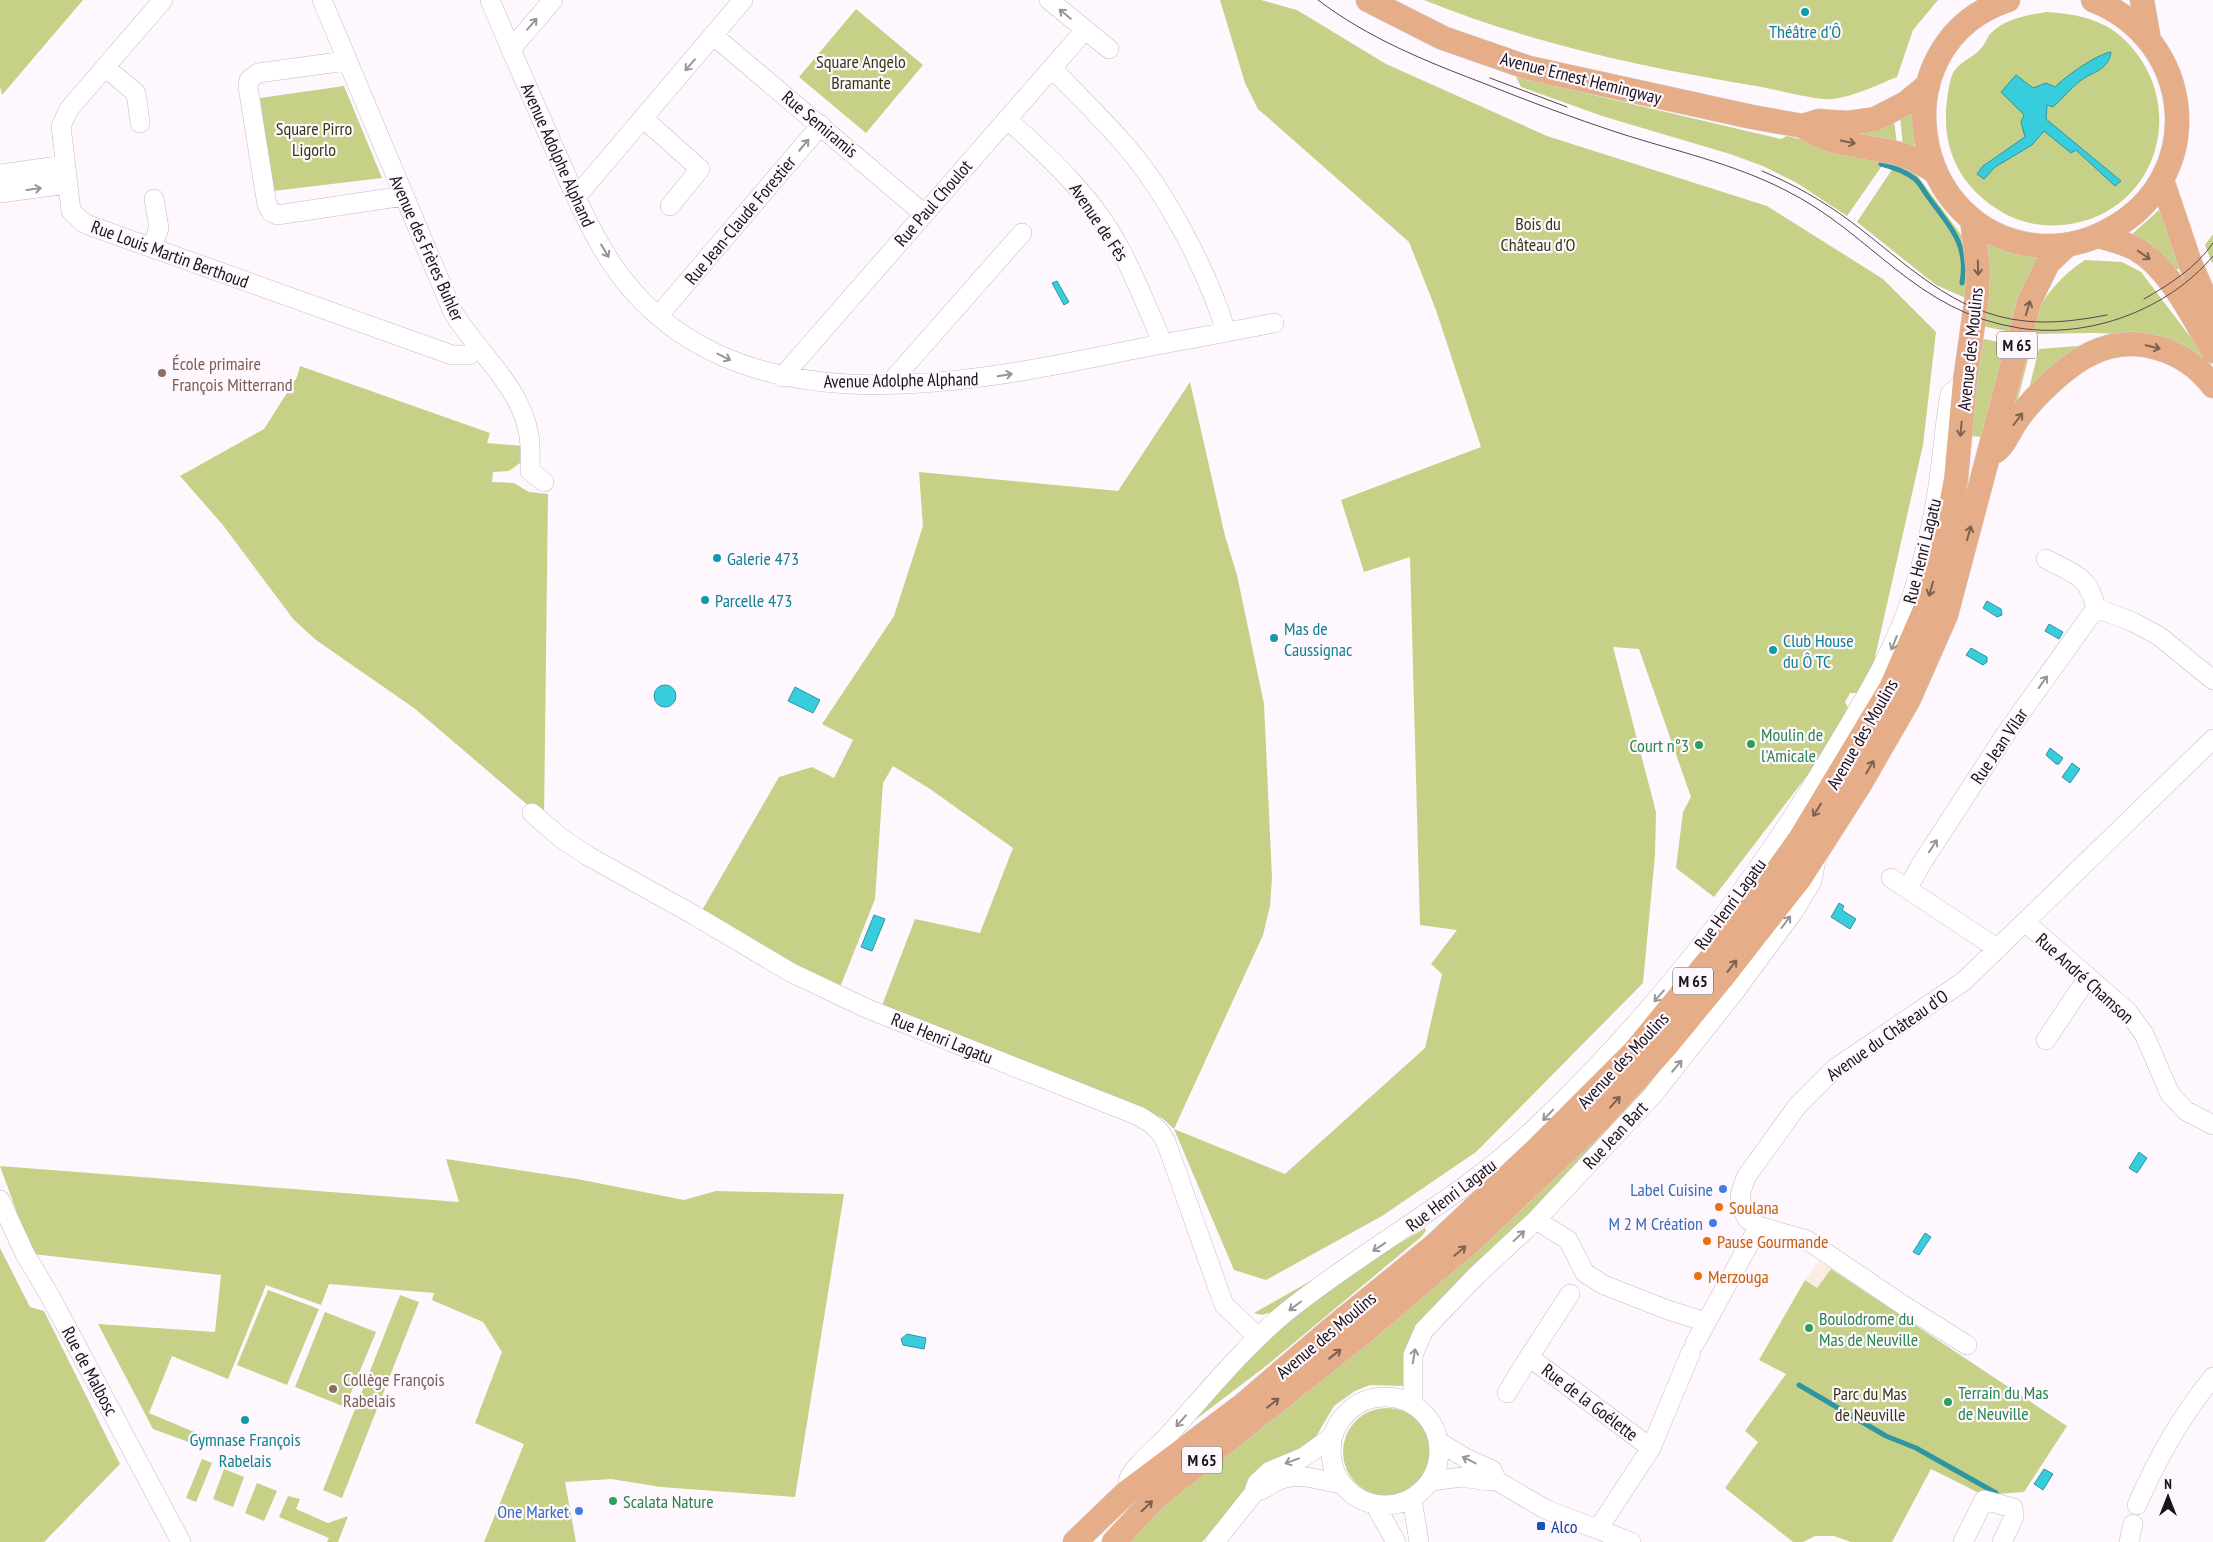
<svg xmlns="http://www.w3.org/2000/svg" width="2213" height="1542" viewBox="0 0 2213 1542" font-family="'PT Sans Narrow',sans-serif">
	<rect width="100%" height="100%" fill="#fff7fe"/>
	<path fill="#fdece1" d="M1818 1261 1831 1269 1817 1288 1805 1280Z"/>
	<path fill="#c6d087" d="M0 0H83L2 95 0 86Z
		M1220 0H1261L1297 10 1386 64 1547 136 1767 206 1883 279 1936 332 1923 445 1871 675 1861 693H1850L1845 702 1851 713 1826 751 1714 897 1676 868 1683 812 1691 797 1639 649 1613 647 1656 812 1655 855 1643 983 1476 1152 1382 1216 1266 1280 1234 1270 1174 1129 1162 1118 881 1008 915 919 980 933 1013 848 930 789 893 766 883 783 875 899 839 990 701 912 779 777 812 767 834 778 853 740 822 724 894 616 923 526 919 472 1118 491 1190 382 1225 536 1237 575 1264 704 1272 878 1270 906 1263 935 1174 1129 1285 1174 1425 1048 1442 974 1431 964 1457 930 1420 925 1410 557 1364 572 1341 500 1481 447 1436 310 1409 242 1258 109 1245 83Z
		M1424 0H1938L1913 30 1897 77C1877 85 1855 96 1833 99 1820 101 1777 90 1762 87 1647 68 1532 44 1424 0Z
		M856 9 923 65 866 133 799 77Z
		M2046 12C2066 13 2086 16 2104 25 2119 32 2133 47 2142 61 2185 130 2144 219 2061 225 2037 227 2014 221 1994 207 1962 185 1945 154 1946 115 1946 105 1949 79 1954 71 1961 61 1976 56 1983 46 1986 42 1987 37 1991 33 2005 19 2027 15 2046 12Z
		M1516 77 1781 139 1787 136 1886 160 1847 216 1797 183 1763 166 1730 154 1602 116 1521 87Z
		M344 86 382 178 273 191 260 98Z
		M1912 108 1915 151 1903 147 1900 116Z
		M1894 120 1897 145 1830 132Z
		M1897 162 1914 171 1962 236 1966 251 1968 299 1936 285 1857 222Z
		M2159 210 2182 267 2174 271 2130 236Z
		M2213 234V262L2212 263 2205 245Z
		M1987 243 2007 252 2041 256 2011 332 1982 326 1985 244Z
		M2085 260 2122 262 2141 272 2211 364 2213 375C2194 365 2160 344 2140 339 2104 329 2065 335 2028 334 2037 304 2058 277 2085 260Z
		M1980 338 2007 344 1982 437 1971 436Z
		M2090 345 2026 400 2039 349Z
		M2024 347 2031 348 2016 406 2008 424Z
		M300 366 490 433 487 443 523 446 520 463 509 471 493 472 492 482 514 483 529 492 548 494 544 819 414 708 316 640 294 620 222 524 180 476 264 429 297 377Z
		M1720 994 1615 1129 1415 1327C1404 1344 1405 1367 1404 1386L1370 1385 1355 1391 1345 1398 1334 1406 1314 1440 1250 1484 1202 1542H1126L1159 1506Z
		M446 1159 577 1179 684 1200 716 1191 844 1194 795 1497 661 1487 611 1479 565 1482 576 1542H484L524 1444 475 1423 502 1352 483 1322 432 1300 434 1293 329 1284 321 1305 266 1285 228 1379 172 1356 149 1413 206 1437 202 1447 153 1429 98 1324 215 1332 221 1275 32 1254 0 1166 459 1202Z
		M1425 1228 1426 1231 1421 1237 1266 1366 1195 1420 1198 1410 1246 1355 1337 1281Z
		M0 1248 30 1307 44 1311 120 1464 44 1542H0Z
		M1360 1253 1275 1311 1262 1315 1254 1313Z
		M1831 1269 2067 1426 2024 1492 1983 1495 1931 1469 1892 1542H1851L1834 1536H1815L1803 1542H1793L1725 1488 1758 1442 1745 1431 1786 1374 1759 1360 1805 1280 1817 1288Z
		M268 1290 319 1309 287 1385 237 1365Z
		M400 1295 419 1302 342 1498 323 1490Z
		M325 1312 376 1332 345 1407 295 1387Z
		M1343 1452a44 44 0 1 1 88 0a44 44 0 1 1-88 0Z
		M202 1459 212 1463 196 1502 186 1498Z
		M224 1469 244 1477 233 1507 213 1499Z
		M257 1483 277 1491 264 1521 245 1513Z
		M288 1496 300 1499 296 1509 328 1523 348 1516 338 1542H327L329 1538 279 1517Z"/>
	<path fill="#37cddc" stroke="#2e95a1" d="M2111 52C2109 70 2092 72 2080 81 2070 89 2062 99 2053 107L2047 105 2046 119 2121 181 2115 186 2076 150 2071 153 2044 131 2032 145 1995 167 1984 179 1977 174 1983 166 2025 137 2021 122 2024 115 2001 92 2016 75 2033 88 2046 83 2055 87C2066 76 2097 54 2111 52Z
		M1057 281 1069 302 1064 305 1052 283Z
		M1987 601 2001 609 2002 615 1997 617 1983 608Z
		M2049 624 2063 632 2059 639 2045 631Z
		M1971 648 1987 657V662L1983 665 1966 655Z
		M654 696a11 11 0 1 1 22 0a11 11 0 1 1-22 0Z
		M795 687 820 700 813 713 788 701Z
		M2050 748 2063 758 2059 764H2056L2046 755Z
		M2072 763 2080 769 2070 783 2062 777Z
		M1839 903 1844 906 1842 910 1856 919 1850 929 1831 917Z
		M874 915 885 919 872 951 861 947Z
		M2139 1152 2147 1158 2137 1173 2129 1168Z
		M1925 1233 1931 1237 1919 1255 1913 1252Z
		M907 1334 926 1338 924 1349 903 1345 901 1339Z
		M2044 1469 2053 1474 2043 1490 2034 1484Z"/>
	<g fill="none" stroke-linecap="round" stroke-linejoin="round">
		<path stroke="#2e95a1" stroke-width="5" d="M1881 164C1893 167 1905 171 1915 179 1921 184 1924 192 1929 198 1950 227 1969 244 1962 283
			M1799 1385 1886 1436 1916 1448 1996 1493"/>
		<defs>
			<path id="minor" d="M163 0 69 109 61 126 71 211 84 223 91 226 452 355H469L478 349
				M322 0 453 312C477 352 522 387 529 436 531 448 530 460 530 471L544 482
				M490 0C510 48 531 95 552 143 570 184 587 226 612 264 726 433 958 386 1126 351 1176 341 1225 333 1274 323
				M1049 0 1109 49
				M714 36 924 214
				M511 49 553 0
				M346 61 258 73 249 80 248 87 267 205 271 212 277 215 404 196
				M106 68 136 93 140 123
				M1052 68C1076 94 1102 118 1125 145 1166 192 1208 272 1226 332
				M644 119 700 169 670 206
				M1007 119C1048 156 1093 197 1119 247 1136 278 1149 312 1163 344
				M0 174 65 165
				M0 193 67 184
				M576 197 743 0
				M152 247 159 228 154 199
				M659 315 821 125
				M782 377 1085 30
				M889 384 1022 233
				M2046 559C2073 574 2088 574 2096 608
				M532 813 561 838 588 856 694 915 790 972 868 1009 1139 1116C1151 1123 1160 1129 1166 1142L1224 1305 1258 1337
				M1891 878 1998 949
				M1908 888 1920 866 2007 732 2096 608 2133 622 2159 636 2213 680
				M2026 923 2128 1012 2144 1034 2170 1094 2186 1111 2213 1125
				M2046 1040 2088 977
				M0 1200 25 1254 50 1296 181 1542
				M1536 1220 1568 1240 1585 1273 1604 1285 1668 1310 1706 1322
				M1570 1294 1529 1357 1651 1448
				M1695 1343 1759 1226
				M1967 1345 1903 1305 1807 1240 1759 1226 1748 1220 1744 1213 1740 1195 1746 1177 1798 1105 1834 1069 1964 981 2213 739
				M1507 1393 1529 1357
				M1331 1451a54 54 0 1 1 108 0a54 54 0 1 1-108 0Z
				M1413 1405V1355L1424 1330 1476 1276 1536 1220 1653 1095 1736 990 1794 911 1812 881 1816 860
				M1438 1441 1467 1459 1492 1470 1497 1481 1547 1510 1631 1542
				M1431 1481 1462 1477 1487 1481H1497
				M1261 1490C1269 1487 1274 1481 1282 1479 1302 1472 1322 1481 1341 1484
				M1127 1492C1128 1487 1128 1482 1129 1478 1133 1467 1163 1442 1172 1431 1209 1390 1243 1348 1285 1313 1366 1247 1460 1200 1536 1127 1655 1014 1756 883 1839 742 1867 695 1895 649 1912 596 1924 558 1934 519 1939 479 1943 450 1945 422 1950 394L1965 381
				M1412 1499 1419 1542
				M1375 1505 1396 1542
				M2137 1505C2157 1459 2181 1416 2213 1377
				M1598 1529 1651 1448 1691 1352
				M1215 1542 1253 1494 1257 1483 1270 1471 1304 1457 1333 1436
				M1963 1542 1984 1500 2013 1508 2014 1517 2002 1542
				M2129 1542 2133 1524"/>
			<path id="major" d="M1368 0 1443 38 1529 68 1752 117 1803 126 1819 121 1847 123 1875 119 1906 103 1928 85
				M2008 0C1878 43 1907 237 2042 246 2066 247 2090 241 2111 229 2208 176 2195 40 2093 0
				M2142 0 2149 40
				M1803 126C1827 146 1866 145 1896 153 1910 156 1922 163 1934 171
				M2162 180 2190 263 2213 316
				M2099 236C2112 240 2125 243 2136 249 2170 268 2193 318 2213 351
				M1996 451C2005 444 2005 439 2011 430 2018 416 2031 402 2042 391 2055 378 2074 362 2090 354 2134 332 2185 349 2213 386
				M1075 1542 1127 1492 1243 1405 1328 1332 1435 1245 1538 1148 1635 1051 1745 916 1800 839 1891 688 1924 612 1942 553 1956 479 1965 381 1977 296 1978 269 1972 219
				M1114 1542 1155 1498 1367 1329 1472 1240 1601 1118 1666 1046 1721 979 1800 878 1860 784 1909 699 1946 615 2029 302 2048 263 2067 245"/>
		</defs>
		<use href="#minor" stroke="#c6b8c5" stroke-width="20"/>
		<use href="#major" stroke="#d5d5d5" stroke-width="25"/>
		<use href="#minor" stroke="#fff" stroke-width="19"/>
		<use href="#major" stroke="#e5ad88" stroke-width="24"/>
		<path stroke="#4e484e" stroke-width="1" d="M1318 0C1368 38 1425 61 1483 83 1528 101 1573 118 1619 133 1675 151 1732 163 1785 190 1872 233 1915 312 2019 328 2089 339 2168 310 2213 256
			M1490 78 1567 107
			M1762 171C1793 184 1823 201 1850 221 1905 262 1953 314 2025 321 2053 324 2080 320 2107 315
			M2144 299C2170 284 2196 268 2213 243"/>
	</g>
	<defs><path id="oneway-shaft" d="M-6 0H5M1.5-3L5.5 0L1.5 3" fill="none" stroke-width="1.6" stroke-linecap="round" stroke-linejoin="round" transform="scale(1.25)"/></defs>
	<g stroke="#979597">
		<use href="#oneway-shaft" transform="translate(1065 14) rotate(-141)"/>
		<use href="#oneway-shaft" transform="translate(532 24) rotate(-49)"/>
		<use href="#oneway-shaft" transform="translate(690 65) rotate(131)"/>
		<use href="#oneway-shaft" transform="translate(804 145) rotate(-50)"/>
		<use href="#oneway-shaft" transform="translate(34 189) rotate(-8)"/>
		<use href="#oneway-shaft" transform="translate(605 251) rotate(59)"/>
		<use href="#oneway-shaft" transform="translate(724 357) rotate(27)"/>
		<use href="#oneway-shaft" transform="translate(1005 375) rotate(-10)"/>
		<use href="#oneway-shaft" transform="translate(1894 643) rotate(112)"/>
		<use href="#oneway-shaft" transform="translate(2043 682) rotate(-54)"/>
		<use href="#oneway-shaft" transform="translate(1933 846) rotate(-57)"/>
		<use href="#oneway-shaft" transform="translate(1786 922) rotate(-53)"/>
		<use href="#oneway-shaft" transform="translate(1659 996) rotate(131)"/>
		<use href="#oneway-shaft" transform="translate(1677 1066) rotate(-50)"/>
		<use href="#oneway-shaft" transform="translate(1548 1115) rotate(134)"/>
		<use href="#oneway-shaft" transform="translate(1519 1236) rotate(-43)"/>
		<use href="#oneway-shaft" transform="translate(1379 1247) rotate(146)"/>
		<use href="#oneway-shaft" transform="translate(1295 1306) rotate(143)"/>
		<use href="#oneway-shaft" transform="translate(1414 1356) rotate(-80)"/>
		<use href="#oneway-shaft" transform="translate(1181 1421) rotate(131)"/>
		<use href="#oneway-shaft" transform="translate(1469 1460) rotate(-153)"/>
		<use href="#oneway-shaft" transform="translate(1292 1461) rotate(160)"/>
	</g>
	<g stroke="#7e6050">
		<use href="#oneway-shaft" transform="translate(1848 142) rotate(12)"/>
		<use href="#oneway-shaft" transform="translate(2144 255) rotate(35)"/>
		<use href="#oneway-shaft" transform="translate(1978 268) rotate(89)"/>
		<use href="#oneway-shaft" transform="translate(2028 308) rotate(-73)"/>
		<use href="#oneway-shaft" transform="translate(2153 347) rotate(14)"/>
		<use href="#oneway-shaft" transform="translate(2018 419) rotate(-53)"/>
		<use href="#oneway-shaft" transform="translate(1961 429) rotate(95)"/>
		<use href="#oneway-shaft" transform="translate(1969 533) rotate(-75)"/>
		<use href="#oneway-shaft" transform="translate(1931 589) rotate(106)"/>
		<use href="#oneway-shaft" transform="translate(1870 767) rotate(-60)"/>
		<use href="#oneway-shaft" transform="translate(1817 810) rotate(122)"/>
		<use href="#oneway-shaft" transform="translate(1732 966) rotate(-52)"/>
		<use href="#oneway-shaft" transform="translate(1615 1102) rotate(-48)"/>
		<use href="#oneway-shaft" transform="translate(1460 1251) rotate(-40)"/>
		<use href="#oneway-shaft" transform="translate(1335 1354) rotate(-38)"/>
		<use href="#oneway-shaft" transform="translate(1273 1403) rotate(-38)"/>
		<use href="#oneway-shaft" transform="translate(1147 1506) rotate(-44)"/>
	</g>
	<g fill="#0f9aa8" stroke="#fff7fe" stroke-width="2">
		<circle cx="1805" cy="12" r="5"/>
		<circle cx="717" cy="558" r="5"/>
		<circle cx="705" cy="600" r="5"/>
		<circle cx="1274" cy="638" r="5"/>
		<circle cx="1773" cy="650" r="5"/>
		<circle cx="245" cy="1420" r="5"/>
	</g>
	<g fill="#8d6e63" stroke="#fff7fe" stroke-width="2">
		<circle cx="162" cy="373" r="5"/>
		<circle cx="333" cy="1389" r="5"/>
	</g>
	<g fill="#2e9e5b" stroke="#fff7fe" stroke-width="2">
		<circle cx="1751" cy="744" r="5"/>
		<circle cx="1699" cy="745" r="5"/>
		<circle cx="1809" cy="1328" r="5"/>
		<circle cx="1948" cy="1402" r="5"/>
		<circle cx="613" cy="1501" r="5"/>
	</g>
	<g fill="#3f7fe0" stroke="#fff7fe" stroke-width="2">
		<circle cx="1723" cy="1189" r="5"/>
		<circle cx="1713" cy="1223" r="5"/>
		<circle cx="579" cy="1511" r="5"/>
	</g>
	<g fill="#e8710a" stroke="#fff7fe" stroke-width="2">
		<circle cx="1719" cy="1207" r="5"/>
		<circle cx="1707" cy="1241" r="5"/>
		<circle cx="1698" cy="1276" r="5"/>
	</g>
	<rect fill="#1a4fb4" stroke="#fff7fe" stroke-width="2" x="1536" y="1521" width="10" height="10" rx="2.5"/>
	<g text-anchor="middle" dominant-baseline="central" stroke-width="4.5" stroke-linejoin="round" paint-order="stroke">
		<g fill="#fff7fe" stroke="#5d575d" stroke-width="1">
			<rect x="1997" y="331.5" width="40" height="27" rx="4"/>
			<rect x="1673" y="967.5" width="40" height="27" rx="4"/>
			<rect x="1182" y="1446.5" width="40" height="27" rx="4"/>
		</g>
		<g font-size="16" font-weight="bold" fill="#181318">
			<text x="2017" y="345">M 65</text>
			<text x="1693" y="981">M 65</text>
			<text x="1202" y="1460">M 65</text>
		</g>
		<g font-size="18" fill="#0d838f" stroke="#fff7fe" text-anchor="start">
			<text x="1805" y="31" text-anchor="middle">Théâtre d'Ô</text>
			<text x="727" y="558">Galerie 473</text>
			<text x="715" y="600">Parcelle 473</text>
			<text x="1284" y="628">Mas de<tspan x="1284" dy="21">Caussignac</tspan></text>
			<text x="1783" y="640">Club House<tspan x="1783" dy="21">du Ô TC</tspan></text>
			<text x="245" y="1439" text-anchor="middle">Gymnase François<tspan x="245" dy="21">Rabelais</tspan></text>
		</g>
		<g font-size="18" fill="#343810" stroke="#fff7fe">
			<text x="861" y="61">Square Angelo<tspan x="861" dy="21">Bramante</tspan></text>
			<text x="314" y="128">Square Pirro<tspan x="314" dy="21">Ligorlo</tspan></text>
			<text x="1538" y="223">Bois du<tspan x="1538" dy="21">Château d'O</tspan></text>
			<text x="1870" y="1393">Parc du Mas<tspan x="1870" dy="21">de Neuville</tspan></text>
		</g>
		<g font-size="18" fill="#181318" stroke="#fff7fe">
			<text transform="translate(1581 78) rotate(14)">Avenue Ernest Hemingway</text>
			<text transform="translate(820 124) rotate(40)">Rue Semiramis</text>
			<text transform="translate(558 155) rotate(66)">Avenue Adolphe Alphand</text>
			<text transform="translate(933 203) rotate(-49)">Rue Paul Choulot</text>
			<text transform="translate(740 220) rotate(-50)">Rue Jean-Claude Forestier</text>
			<text transform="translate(1099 222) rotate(56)">Avenue de Fès</text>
			<text transform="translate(427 248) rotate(66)">Avenue des Frères Buhler</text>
			<text transform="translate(170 254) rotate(20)">Rue Louis Martin Berthoud</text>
			<text transform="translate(1970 349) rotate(-84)">Avenue des Moulins</text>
			<text transform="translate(901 380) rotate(-1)">Avenue Adolphe Alphand</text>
			<text transform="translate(1922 551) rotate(-76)">Rue Henri Lagatu</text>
			<text transform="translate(1862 734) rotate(-60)">Avenue des Moulins</text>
			<text transform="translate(1999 746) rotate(-56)">Rue Jean Vilar</text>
			<text transform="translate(1730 904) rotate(-54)">Rue Henri Lagatu</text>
			<text transform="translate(2085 978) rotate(42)">Rue André Chamson</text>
			<text transform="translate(1887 1035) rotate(-35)">Avenue du Château d'O</text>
			<text transform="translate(942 1038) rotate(22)">Rue Henri Lagatu</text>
			<text transform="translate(1623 1060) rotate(-47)">Avenue des Moulins</text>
			<text transform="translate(1615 1135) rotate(-47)">Rue Jean Bart</text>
			<text transform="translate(1451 1195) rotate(-37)">Rue Henri Lagatu</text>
			<text transform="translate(1326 1335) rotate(-40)">Avenue des Moulins</text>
			<text transform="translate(90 1371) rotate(62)">Rue de Malbosc</text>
			<text transform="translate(1590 1402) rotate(37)">Rue de la Goélette</text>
		</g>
		<g font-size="18" fill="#785e54" stroke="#fff7fe" text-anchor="start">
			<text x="172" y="363">École primaire<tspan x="172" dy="21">François Mitterrand</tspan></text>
			<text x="343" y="1379">Collège François<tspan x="343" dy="21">Rabelais</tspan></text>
		</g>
		<g font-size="18" fill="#27864d" stroke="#fff7fe" text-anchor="start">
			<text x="1761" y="734">Moulin de<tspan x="1761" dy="21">l'Amicale</tspan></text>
			<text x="1689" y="745" text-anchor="end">Court n°3</text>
			<text x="1819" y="1318">Boulodrome du<tspan x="1819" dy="21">Mas de Neuville</tspan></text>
			<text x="1958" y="1392">Terrain du Mas<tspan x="1958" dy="21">de Neuville</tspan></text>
			<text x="623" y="1501">Scalata Nature</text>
		</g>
		<g font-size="18" fill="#366cbe" stroke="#fff7fe" text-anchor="end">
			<text x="1713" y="1189">Label Cuisine</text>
			<text x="1703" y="1223">M 2 M Création</text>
			<text x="569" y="1511">One Market</text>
		</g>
		<g font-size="18" fill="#c56008" stroke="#fff7fe" text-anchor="start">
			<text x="1729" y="1207">Soulana</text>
			<text x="1717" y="1241">Pause Gourmande</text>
			<text x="1708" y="1276">Merzouga</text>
		</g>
		<g font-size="18" fill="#164399" stroke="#fff7fe" text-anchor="start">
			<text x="1551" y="1526">Alco</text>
		</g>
	</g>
	<g transform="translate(2168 1497)" stroke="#fff7fe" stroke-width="4" paint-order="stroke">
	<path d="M0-4L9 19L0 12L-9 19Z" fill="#181318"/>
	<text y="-8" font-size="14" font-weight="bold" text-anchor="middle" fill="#181318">N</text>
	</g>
</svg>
